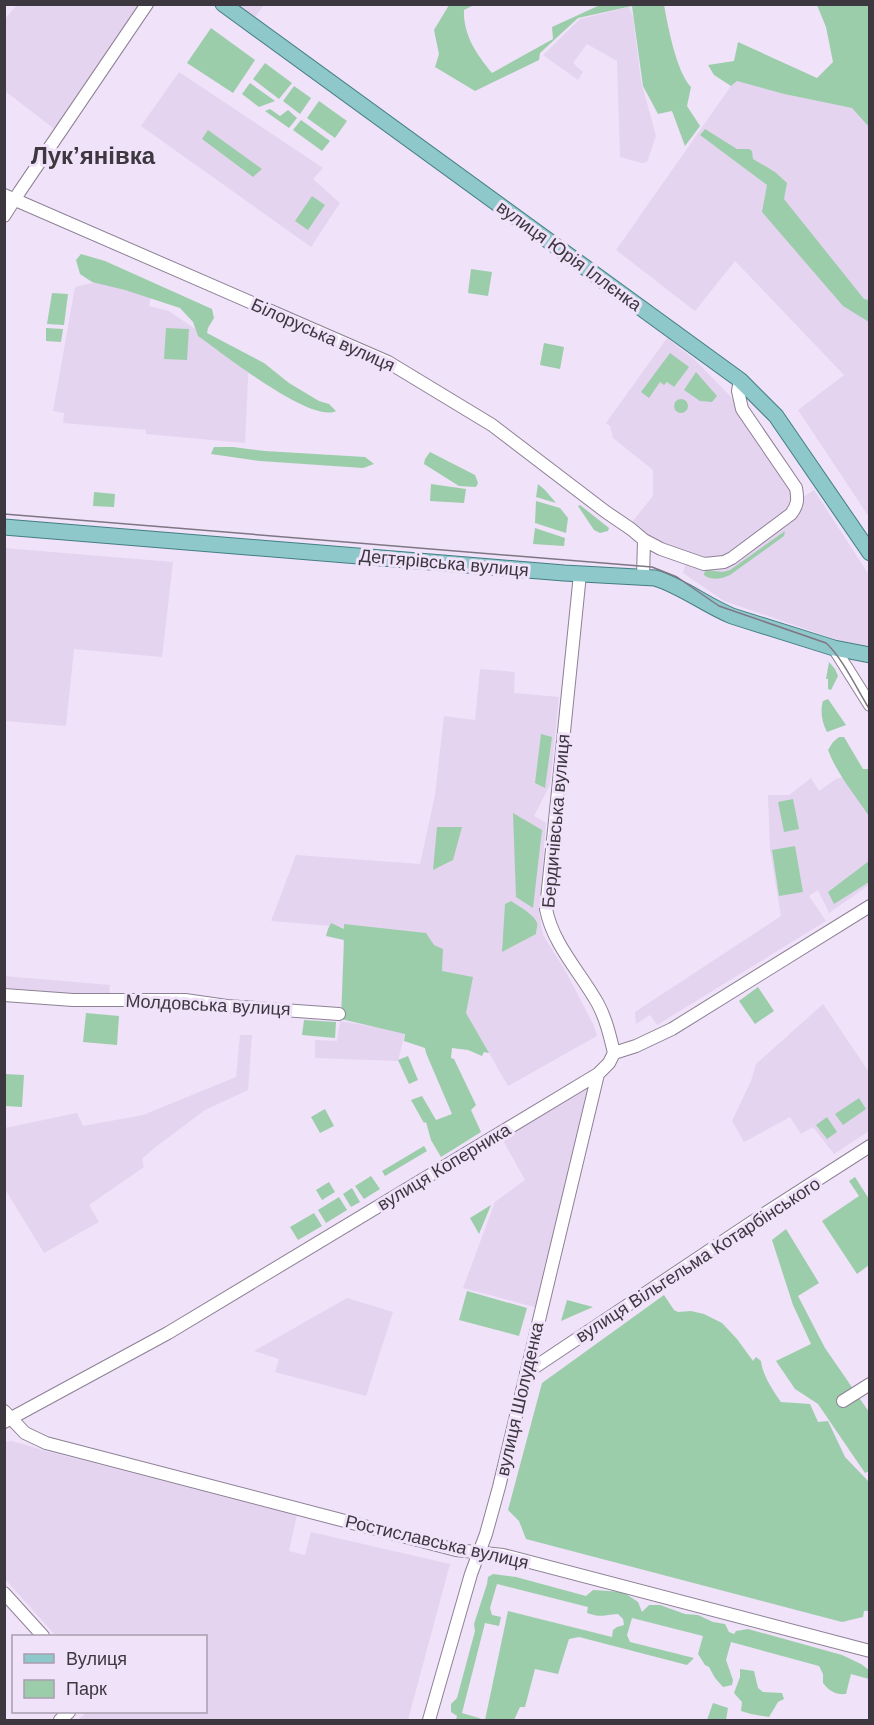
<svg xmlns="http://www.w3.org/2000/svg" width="874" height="1725" viewBox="0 0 874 1725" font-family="Arial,sans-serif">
	<rect width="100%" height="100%" fill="#efe2f9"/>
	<path fill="#e5d4f0" d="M17 5H140L107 52 57 131 5 91 4 20Z
		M237 5H264L255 17Z
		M629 7 633 17 641 81 656 136 647 162 641 163 620 157 617 61 587 44 573 63 583 72 578 80 543 55 580 19Z
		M179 72 323 168 313 179 340 203 311 247 141 126Z
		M737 81 784 94 852 108 870 127 869 517 798 410 844 375 735 261 695 311 616 250 731 86Z
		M113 278 152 291 149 306 169 311 220 346 249 358 245 443 146 434V430L63 423 64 413 53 411 75 287Z
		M667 338 695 360 729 395 796 488 798 500 814 490 869 575V649H864L724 601 683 573 687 557 650 540 632 522 653 496V470L613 438 610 426 606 423Z
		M4 548 173 562 162 657 74 649 66 726 5 721Z
		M480 669 515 672 514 693 559 697 550 785 534 816 546 823 539 914 543 935 565 970 594 1026 597 1036 508 1086 489 1053 405 1033 398 1061 315 1058V1040L337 1041 340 1021 381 1028 344 949 342 927 271 921 296 855 420 864 435 795 444 716 475 720Z
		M869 771V885L829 913 818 890 809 896 826 921 657 1025 650 1015 636 1024 635 1012 781 916 770 850 768 795H789L811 778 819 791 836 779Z
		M4 976 110 985 109 997 5 988Z
		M823 1004 869 1072V1131L834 1154 813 1127 801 1134 790 1117 744 1142 732 1121 751 1081 756 1064Z
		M240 1035H252L248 1090 205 1110 153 1149 142 1159 144 1167 89 1205 99 1222 44 1253 5 1189V1128L77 1113 83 1126 143 1115 236 1077Z
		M586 1087 589 1089 538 1308 463 1288 495 1202 525 1180 501 1137Z
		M347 1298 393 1312 366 1396 275 1372 279 1359 254 1351Z
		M12 1441 46 1451 297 1515 289 1551 305 1555 311 1532 450 1564 408 1720H78L87 1712H206V1636H56L5 1579V1442Z"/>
	<path fill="#9ccdaa" d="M449 5H474L464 10C463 35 477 55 492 73L553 39 552 27 600 5H664C668 26 676 71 691 87L687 106 700 126 685 146 672 111 658 114 643 86 632 6 578 18 540 53 539 60 475 91 435 67 439 54 434 30Z
		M817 5H869V127L852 108 784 94 737 81 731 86 714 75 708 65 734 61 738 42 817 78 833 62 826 27Z
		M211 28 255 60 233 93 187 63Z
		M265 63 292 83 279 99 253 79Z
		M250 83 275 101 259 107 242 94Z
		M294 86 311 98 300 114 283 101Z
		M319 101 347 121 335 138 307 118Z
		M270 109 280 116 288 110 297 118 289 128 265 111Z
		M301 120 330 141 322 151 293 130Z
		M705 129 737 149H749L752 151 753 159 775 172 787 183 784 199 864 299 869 300V322L843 306 762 212 767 185 700 135Z
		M208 130 262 169 253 177 202 139Z
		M312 196 325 205 308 230 295 221Z
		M81 254 105 261 212 309 214 318 208 328 207 333 264 363 289 383 319 401 329 404 336 411C311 424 221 352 198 336L193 322 180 308 125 290 92 282 80 274 76 260Z
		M471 269 492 272 488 296 468 293Z
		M52 293 68 294 64 325 47 324Z
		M46 328 63 329 61 342 46 341Z
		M166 328 189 329 187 360 164 359Z
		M544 343 564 347 560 369 540 365Z
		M670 353 689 367 674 387 667 382 664 385 660 382 649 398 641 392Z
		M696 372 717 396 712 402 700 401 684 390Z
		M674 406a7 7 0 1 1 14 0a7 7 0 1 1-14 0Z
		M214 447H233L265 451 365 457 374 464 363 468 260 461 211 454Z
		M430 452 475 475 478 483 476 487 459 486 424 464 425 459Z
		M431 484 466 489 464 503 430 501Z
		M538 484 545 490 556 503 536 497Z
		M94 492 115 494 114 507 93 506Z
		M536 501 560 508 568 518 566 533 535 523Z
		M580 505 609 528 608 531 600 533 594 530 578 506Z
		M535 528 565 538 564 546 533 544Z
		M785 531 784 536 730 575C721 579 712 581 704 575V573L707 570 723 572 730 570Z
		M829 662 835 669 838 676 831 690 828 689V679H826Z
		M828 699 846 725 827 732C822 723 820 711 823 701Z
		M541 734 552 737 545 788 535 783Z
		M839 737H844L863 769H869V816C855 795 837 774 828 750L833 742Z
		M793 799 799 829 784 832 778 802Z
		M513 813 542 830 533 908 516 897Z
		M437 827H462L453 860 433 870Z
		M795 846 803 892 779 896 772 850Z
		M869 861V882L834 904 828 892Z
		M511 901C518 906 534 914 537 923 538 925 536 931 536 934L502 952 505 904Z
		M331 923 344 929V924L426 933 434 945 443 949 442 971 473 977 466 1013 489 1053 484 1052 482 1056 468 1050 452 1048 451 1058 454 1059 476 1105 471 1110 481 1132 441 1157 431 1140 426 1122 424 1123 411 1100 422 1096 436 1120 452 1114 426 1053 425 1048 404 1041 405 1034 341 1019 344 940 326 936 328 929Z
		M758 987 774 1011 755 1024 739 1001Z
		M86 1013 119 1016 117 1045 83 1042Z
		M304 1020 336 1022 335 1038 302 1035Z
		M408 1056 418 1080 409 1084 398 1060Z
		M5 1074 24 1075 22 1107 5 1106Z
		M859 1098 866 1109 843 1125 835 1114Z
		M325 1109 334 1126 320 1133 311 1117Z
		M827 1117 837 1132 827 1139 816 1125Z
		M424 1146 427 1151 385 1176 382 1171Z
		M371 1176 380 1189 364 1199 355 1186Z
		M855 1177 869 1199V1265L857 1274 822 1221 859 1196 849 1181Z
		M329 1182 335 1192 322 1200 316 1190Z
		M352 1188 360 1202 351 1207 343 1194Z
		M339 1197 347 1210 326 1223 318 1210Z
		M491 1205 479 1234 470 1218Z
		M314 1213 322 1226 298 1240 290 1227Z
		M786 1229 819 1283 798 1296 825 1348 869 1412V1471L865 1473 818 1404 795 1389 776 1361 811 1344 793 1305 772 1240Z
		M467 1291 527 1308 519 1336 459 1320Z
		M664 1295 674 1310 678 1312 691 1311 704 1314 722 1323 737 1339 753 1361 756 1357 761 1361C762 1374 773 1391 781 1402L810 1404 818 1422 828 1421 845 1457 869 1482V1608L868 1611H864L863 1617 842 1622 526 1539 519 1521 508 1510 542 1383Z
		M567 1300 593 1307 561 1321Z
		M493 1574 516 1577 586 1596 593 1590 623 1592 638 1602 642 1612 649 1605H660L685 1614 698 1615 713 1622 725 1624 729 1632 734 1634 736 1631 748 1629 842 1655 861 1664 869 1670V1679L851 1674 846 1694C836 1695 829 1691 823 1683V1674L819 1666 731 1642 726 1660 733 1680 732 1685 723 1687 715 1678 709 1667 705 1665 698 1654 703 1636 632 1618 627 1635 630 1642 694 1658 687 1665 579 1637 569 1639 558 1674 535 1669 525 1707H520L514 1720H485L508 1611 612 1637 613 1630 617 1627 624 1625 623 1619 618 1614C603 1615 602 1618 587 1613L588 1607 497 1584 490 1608 492 1615 501 1617 499 1626 485 1623 462 1713 479 1718 483 1720H456L457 1716 451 1712V1704L457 1698 475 1631 474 1624 487 1584 488 1577Z
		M740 1669 754 1671 758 1688 763 1692 782 1693 784 1699 778 1702 769 1717 751 1714 741 1711 742 1702 734 1693 740 1677Z
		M713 1703 728 1708 726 1720H707Z"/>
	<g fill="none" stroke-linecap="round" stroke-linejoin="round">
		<defs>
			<path id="minor" d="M4 195 388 362 492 425 606 512 631 529 644 540 661 549 704 564 724 562 732 558 791 514C798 505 798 499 796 488L742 409 738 391 740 380
				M4 216 20 191 147 4
				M580 574 546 909C553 945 581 973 598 1004 606 1019 610 1036 614 1053
				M643 577 644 540
				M834 648 870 705
				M4 995 73 1000H185L227 1006 339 1014
				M526 1373 761 1216 870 1146
				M843 1401 870 1384
				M4 1411 25 1433 46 1443 456 1550 503 1555 870 1651
				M4 1422 168 1333 598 1074 609 1063 614 1053 636 1046 672 1029 870 906
				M4 1593 43 1636
				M60 1720 69 1712
				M429 1720 471 1574 486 1534 499 1487 598 1074"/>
			<path id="major" d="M223 4 740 380 776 416 870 553
				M4 527 564 573 655 578C682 586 705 605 732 616L834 648 870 655"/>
		</defs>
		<use href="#minor" stroke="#8d8195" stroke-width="14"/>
		<use href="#major" stroke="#427e83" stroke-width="17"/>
		<use href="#minor" stroke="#fff" stroke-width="12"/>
		<use href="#major" stroke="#8fc8ca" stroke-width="15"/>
		<path stroke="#7f7684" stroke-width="1.5" d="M4 514 652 567 677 577 719 606 826 643C842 657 858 691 870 710"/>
	</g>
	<g text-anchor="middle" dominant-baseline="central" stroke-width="6" stroke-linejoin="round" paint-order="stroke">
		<g font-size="18" fill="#3d3740" stroke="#efe2f9">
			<text transform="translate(569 256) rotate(36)">вулиця Юрія Іллєнка</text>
			<text transform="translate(323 335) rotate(24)">Білоруська вулиця</text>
			<text transform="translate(444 563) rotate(5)">Дегтярівська вулиця</text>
			<text transform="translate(556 821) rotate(-85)">Бердичівська вулиця</text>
			<text transform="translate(208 1005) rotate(3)">Молдовська вулиця</text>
			<text transform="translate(444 1167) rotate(-31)">вулиця Коперника</text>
			<text transform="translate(698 1260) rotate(-33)">вулиця Вільгельма Котарбінського</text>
			<text transform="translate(520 1399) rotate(-77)">вулиця Шолуденка</text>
			<text transform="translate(437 1542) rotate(13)">Ростиславська вулиця</text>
		</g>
		<g font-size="24" font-weight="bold" fill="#3d3740" stroke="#efe2f9">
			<text x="93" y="155">Лукʼянівка</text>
		</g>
	</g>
	<rect width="874" height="1725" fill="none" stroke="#3d3740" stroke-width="12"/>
	<rect x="12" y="1635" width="195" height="78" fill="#efe2f9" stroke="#a89eaf" stroke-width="1.5"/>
	<rect x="24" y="1654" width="30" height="9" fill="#8fc8ca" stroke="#a89eaf" stroke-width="1.5"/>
	<text x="66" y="1665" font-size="18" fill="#3d3740">Вулиця</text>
	<rect x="24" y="1680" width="30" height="18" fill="#9ccdaa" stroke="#a89eaf" stroke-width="1.5"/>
	<text x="66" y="1695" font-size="18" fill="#3d3740">Парк</text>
</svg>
